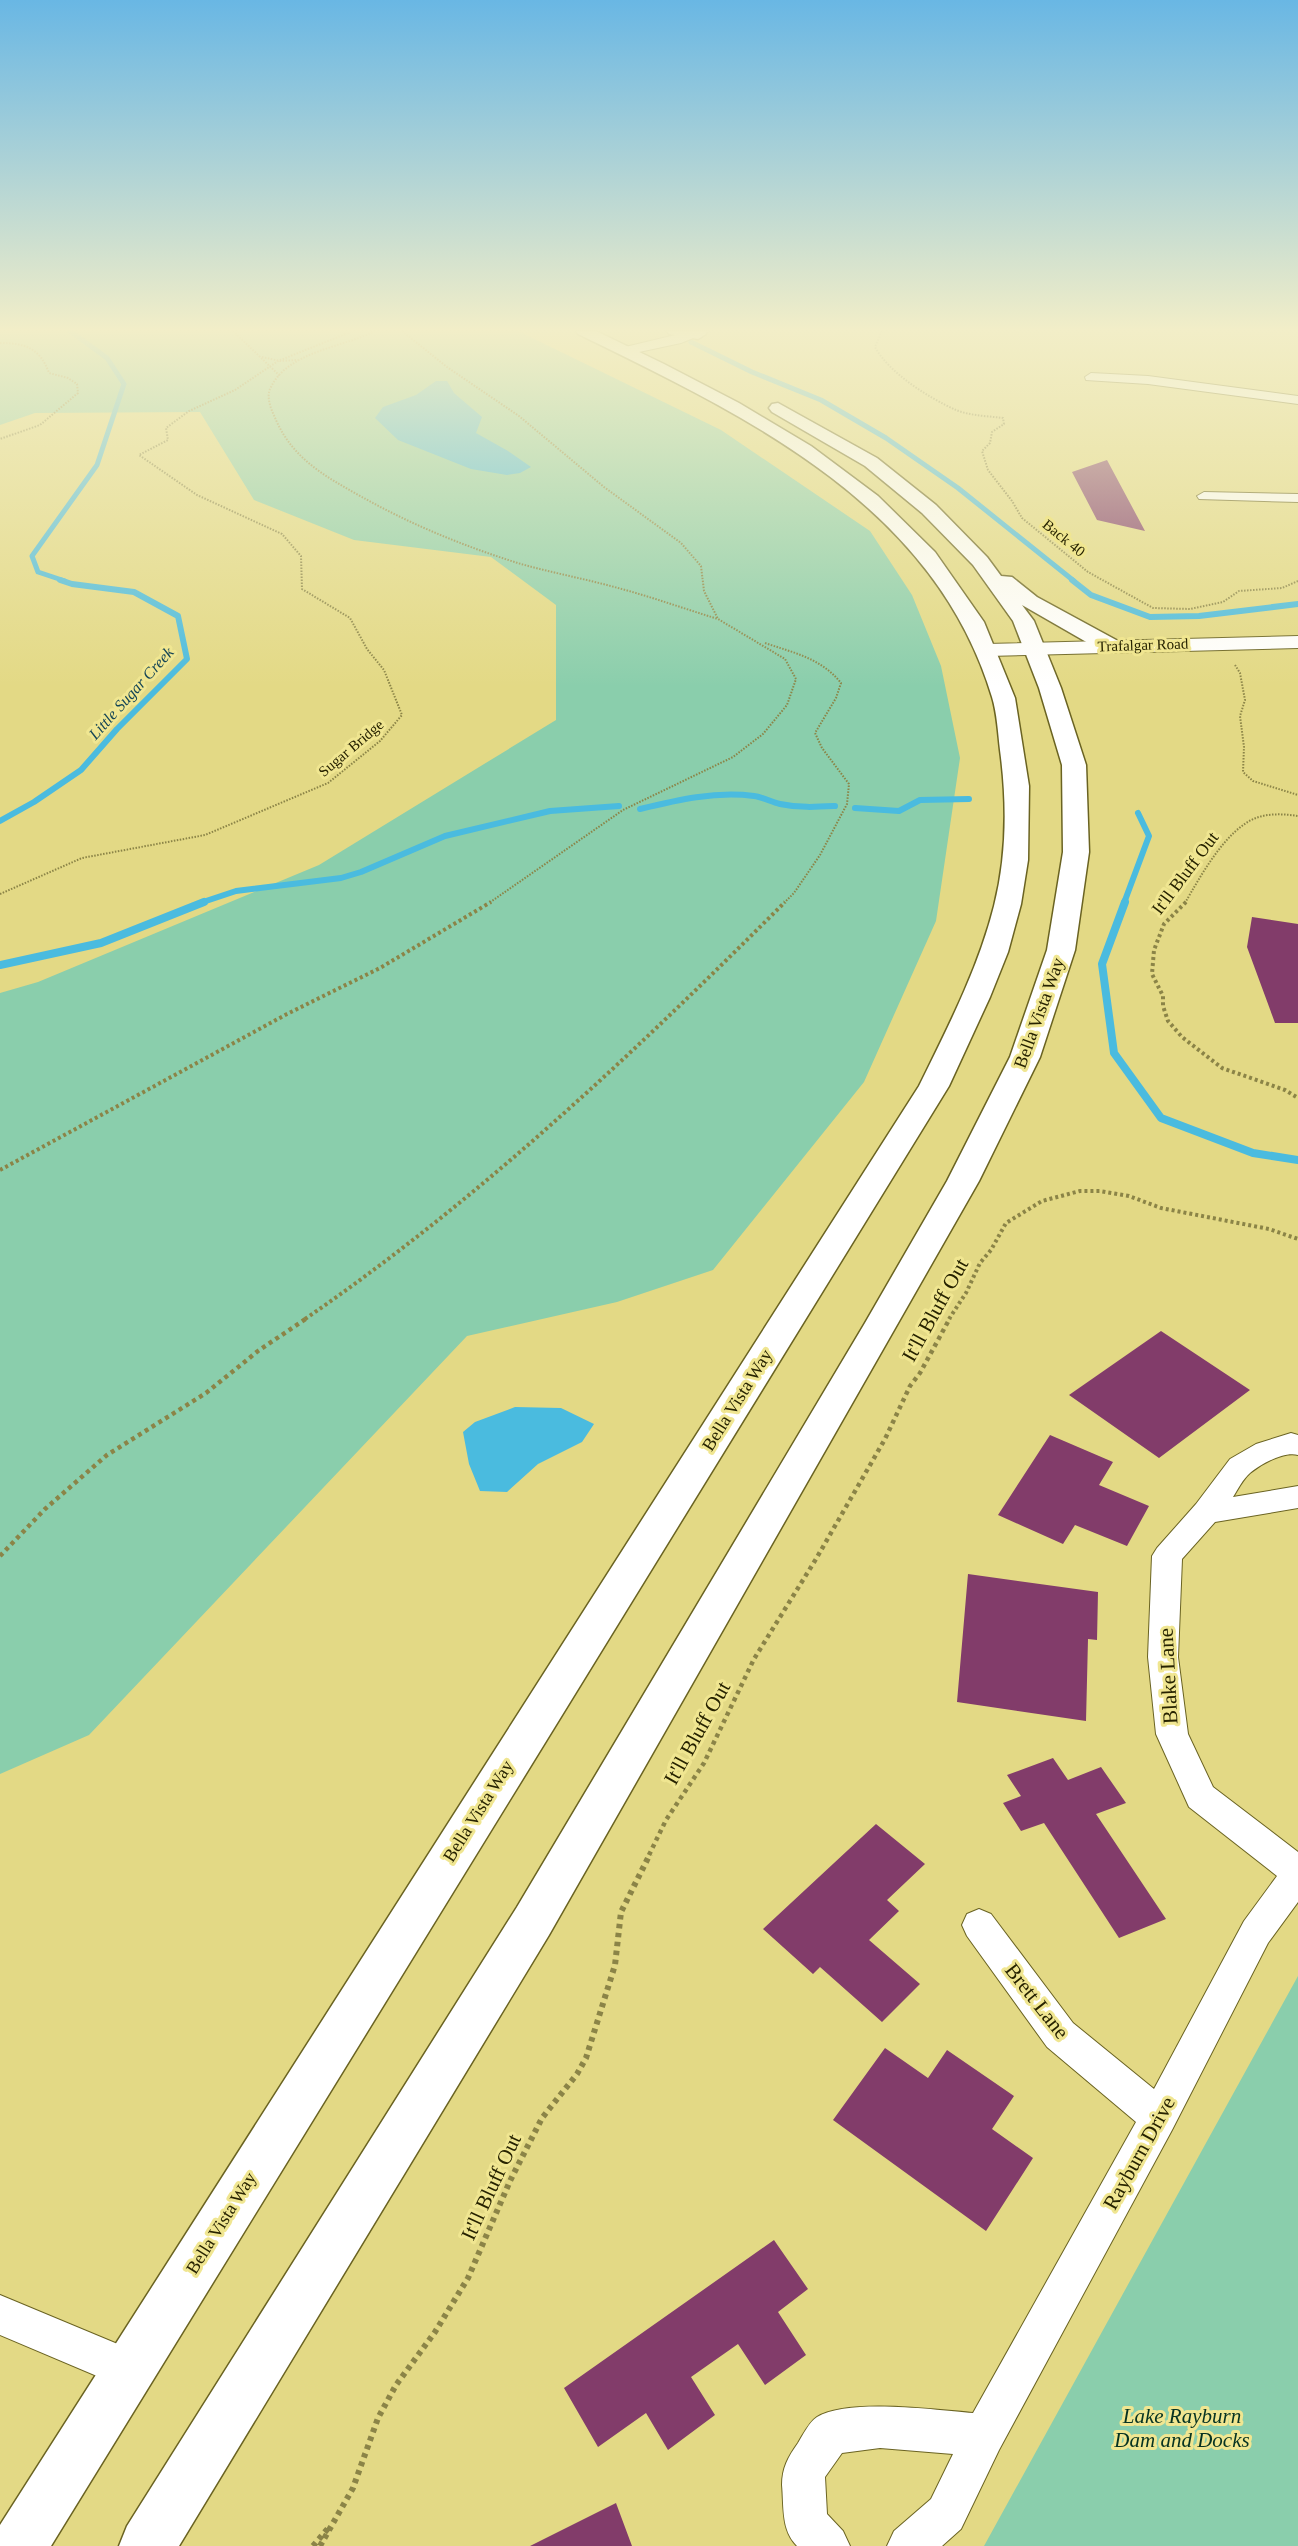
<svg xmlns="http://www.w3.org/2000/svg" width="1298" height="2546" viewBox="0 0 1298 2546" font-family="Georgia,serif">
	<rect width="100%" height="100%" fill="#e3d985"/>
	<path fill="#8aceac" d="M0 331H518L721 430 870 531 912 595 941 666 960 758 936 921 864 1082 713 1270 617 1302 467 1336 89 1735 0 1774V993L38 982 319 865 556 720V605L491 557 354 540 254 500 200 412 35 413 0 425Z
		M1298 1976V2546H984Z"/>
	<path fill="#4abbdf" d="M436 381H447L454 393 482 417 476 433 508 451 531 467 520 473 507 475 471 469 398 440 375 418 383 407 416 395Z
		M515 1407 561 1408 594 1424 582 1442 538 1464 507 1492 480 1491 469 1464 463 1432 475 1422Z"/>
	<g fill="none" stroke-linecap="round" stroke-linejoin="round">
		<path stroke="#4abbdf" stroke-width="5" d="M691 342 752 372 821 400 886 438 958 488 1074 581
			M65 581 38 572 32 556 97 465 124 384 107 358 70 331"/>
		<path stroke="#4abbdf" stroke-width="6" d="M1072 580 1091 595 1150 617 1199 616 1298 604
			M855 808 899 811 920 800 969 799
			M640 809C677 800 715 791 754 796 763 797 771 802 780 804 799 808 816 807 835 806
			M0 821 34 802 81 770 117 729 187 659 178 616 134 592 72 584 60 580
			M200 903 236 891 341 878 361 872 445 836 550 811 619 806
			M1124 903 1149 836 1138 813"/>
		<path stroke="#4abbdf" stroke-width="8" d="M1125 902 1102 964 1114 1053 1161 1118 1253 1153 1298 1160
			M0 965 101 943 204 902"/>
	</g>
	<path fill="#823c6a" d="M1107 460 1145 531 1097 520 1072 472Z
		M1252 917 1298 924V1023H1275L1247 947Z
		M1161 1331 1250 1390 1159 1458 1069 1395Z
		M1050 1435 1113 1462 1099 1485 1149 1506 1127 1546 1075 1525 1063 1544 998 1515Z
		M968 1574 1098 1592 1097 1640 1088 1639 1086 1721 957 1702Z
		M1053 1758 1068 1780 1101 1767 1126 1803 1096 1814 1166 1919 1119 1938 1044 1823 1021 1831 1003 1803 1021 1796 1007 1775Z
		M876 1824 925 1864 887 1900 899 1911 869 1940 920 1984 882 2022 820 1967 813 1974 763 1929Z
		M885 2048 928 2078 947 2050 1014 2096 992 2129 1033 2158 986 2231 833 2120Z
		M774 2240 808 2289 778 2312 806 2355 765 2385 738 2344 691 2377 715 2415 668 2450 646 2413 598 2447 564 2388Z
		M616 2503 632 2546H530Z"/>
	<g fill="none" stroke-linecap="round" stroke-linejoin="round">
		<defs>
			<path id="minor" d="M692 331H710L681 343 625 355 619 351 621 348Z
				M1091 373 1148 376 1298 396V404L1148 384 1086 380 1085 377Z
				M1204 492 1298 494V502L1199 499 1197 496Z
				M1291 1433 1298 1435V1455C1284 1451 1261 1464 1250 1473 1243 1479 1238 1489 1233 1497L1298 1486V1508L1215 1522 1182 1559 1178 1657 1188 1734 1213 1787 1298 1852V1902L1268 1943 1172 2130 999 2450 961 2529 942 2546H887L894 2531 931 2499 953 2454 880 2448 842 2453 825 2477 827 2514 843 2531 850 2546H797C781 2530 784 2507 782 2485 782 2468 788 2457 798 2443 803 2435 809 2422 817 2417 848 2398 936 2410 973 2413L1136 2122 1047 2047 967 1936 962 1925 967 1914 979 1909 991 1914 1073 2023 1154 2089 1244 1921 1277 1876 1189 1807 1156 1734 1148 1657 1152 1556 1157 1548 1196 1504 1230 1459 1256 1444Z
				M0 2295 144 2355 151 2369 144 2383 130 2390 0 2335Z"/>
			<path id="tertiary" d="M1298 636V648L987 656 980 654 977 650 980 646 987 644Z"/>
			<path id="primary" d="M576 331H596L664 364 739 403 811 446 878 496 935 552 984 622 1015 698 1029 786 1028 860 1021 904 1008 952 990 997 949 1086 51 2546H0V2525L919 1086C948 1027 978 969 994 906 1007 855 1007 802 1000 750 998 733 997 713 992 697 934 504 746 416 578 334Z
				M667 331H704L706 334 698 339 669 334Z
				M778 403 877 458 936 505 987 557 1001 576 1012 577 1037 597 1118 641 1121 646 1118 651 1110 652 1102 651 1022 605 1034 621 1061 688 1086 765 1089 852 1075 950 1040 1057 979 1181 549 1935 179 2546H119L127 2526 517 1907 865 1323 947 1181 1010 1057 1047 950 1063 852 1062 765 1039 688 1013 621 973 565 922 513 865 466 772 412 769 408 772 404Z"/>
		</defs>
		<use href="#minor" stroke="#6a6322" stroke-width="2"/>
		<use href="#tertiary" stroke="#6a6322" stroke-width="2"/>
		<use href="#primary" stroke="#6a6322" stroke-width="3"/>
		<path stroke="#8b8447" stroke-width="2" stroke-dasharray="1.5 1.5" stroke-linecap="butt" d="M233 331 280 376
			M375 331C342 348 287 351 270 389 266 399 272 411 276 420 293 459 326 477 362 497 412 525 466 547 521 564 553 573 586 579 618 588 652 597 685 609 718 619
			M402 331 447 367 519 416 604 487 681 543 701 566 704 591 718 619 785 659 796 679 787 705 763 734 733 757 623 810 489 903
			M882 331 875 347C889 373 929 398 956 410 971 416 988 416 1003 418L1004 424 992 432 990 443 982 451 988 470 1012 501 1022 518 1088 572 1153 608 1190 609 1223 602 1239 591 1282 588 1298 581
			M0 343C25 343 40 348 49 373L68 378 77 384 78 393 40 425 0 439
			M262 357 280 361 298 360
			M765 643C794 653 821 658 841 683L836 698 815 733 822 748 849 784 847 804 820 855 794 893 784 903
			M1235 665 1240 673 1245 700 1240 716 1244 747 1243 772 1253 781 1298 795
			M0 894 82 858 205 835 328 783 380 741 402 715 384 670 367 649 350 618 302 589 301 556 282 534 197 495 139 455 168 440 166 428 189 411 235 390 278 361 353 331
			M1185 903C1200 877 1226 829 1256 818 1269 813 1285 814 1298 816"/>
		<path stroke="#8b8447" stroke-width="4" stroke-dasharray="3 3" stroke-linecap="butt" d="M1186 902 1164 924 1154 950 1152 974 1163 996V1006L1168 1021 1182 1037 1222 1068 1285 1090 1298 1098
			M0 1170 287 1014 380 968 491 902
			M305 1319C480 1199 635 1052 785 902
			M949 1319 966 1293 980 1263 991 1250 1006 1223 1042 1201 1080 1191H1100L1129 1196 1161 1208 1269 1229 1298 1239"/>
		<path stroke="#8b8447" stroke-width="4.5" stroke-dasharray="4 4" stroke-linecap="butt" d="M0 1556 45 1509 107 1455 206 1393 258 1351 307 1318
			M649 1855 666 1820 704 1763 754 1659 816 1559 885 1439 910 1386 920 1373 950 1318"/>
		<path stroke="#8b8447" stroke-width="6" stroke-dasharray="4.5 4.5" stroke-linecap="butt" d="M313 2546 330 2526
			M320 2546 353 2488 378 2418 396 2385 435 2332 468 2278 510 2181 542 2118 577 2074 586 2058 615 1965 621 1912 650 1854"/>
		<use href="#minor" fill="#fff" fill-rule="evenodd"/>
		<use href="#tertiary" fill="#fff" fill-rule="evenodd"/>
		<use href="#primary" fill="#fff" fill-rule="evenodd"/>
	</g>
	<linearGradient id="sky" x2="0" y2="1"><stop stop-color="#69b7e4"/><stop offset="0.48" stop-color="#f2eec8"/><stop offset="1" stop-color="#f2eec8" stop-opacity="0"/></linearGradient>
	<rect width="1298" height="687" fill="url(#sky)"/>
	<g text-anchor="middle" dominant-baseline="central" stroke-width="6" stroke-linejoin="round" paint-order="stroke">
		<g font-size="15" fill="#272300" stroke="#f0e691">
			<text transform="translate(1064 538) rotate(39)">Back 40</text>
			<text transform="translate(1143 645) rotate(-2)">Trafalgar Road</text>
			<text transform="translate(351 748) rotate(-40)">Sugar Bridge</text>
		</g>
		<g font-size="16" font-style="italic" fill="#164656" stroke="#f0e691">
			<text transform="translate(131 693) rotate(-48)">Little Sugar Creek</text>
		</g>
		<g font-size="18" fill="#272300" stroke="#f0e691">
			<text transform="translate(1185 873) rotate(-53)">It'll Bluff Out</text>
			<text transform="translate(1039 1013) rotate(-70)">Bella Vista Way</text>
			<text transform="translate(737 1400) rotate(-58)">Bella Vista Way</text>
			<text transform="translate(478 1811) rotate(-58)">Bella Vista Way</text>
			<text transform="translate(221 2223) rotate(-58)">Bella Vista Way</text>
		</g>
		<g font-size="21" fill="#272300" stroke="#f0e691">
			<text transform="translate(935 1310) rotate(-61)">It'll Bluff Out</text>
			<text transform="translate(1168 1676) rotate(-93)">Blake Lane</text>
			<text transform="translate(697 1733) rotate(-61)">It'll Bluff Out</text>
			<text transform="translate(1037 2001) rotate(52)">Brett Lane</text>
			<text transform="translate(1139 2153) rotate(-61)">Rayburn Drive</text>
			<text transform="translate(491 2187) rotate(-65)">It'll Bluff Out</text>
		</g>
		<g font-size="21" font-style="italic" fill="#063322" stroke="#f0e691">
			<text x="1182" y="2416">Lake Rayburn<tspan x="1182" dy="24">Dam and Docks</tspan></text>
		</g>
	</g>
</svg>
